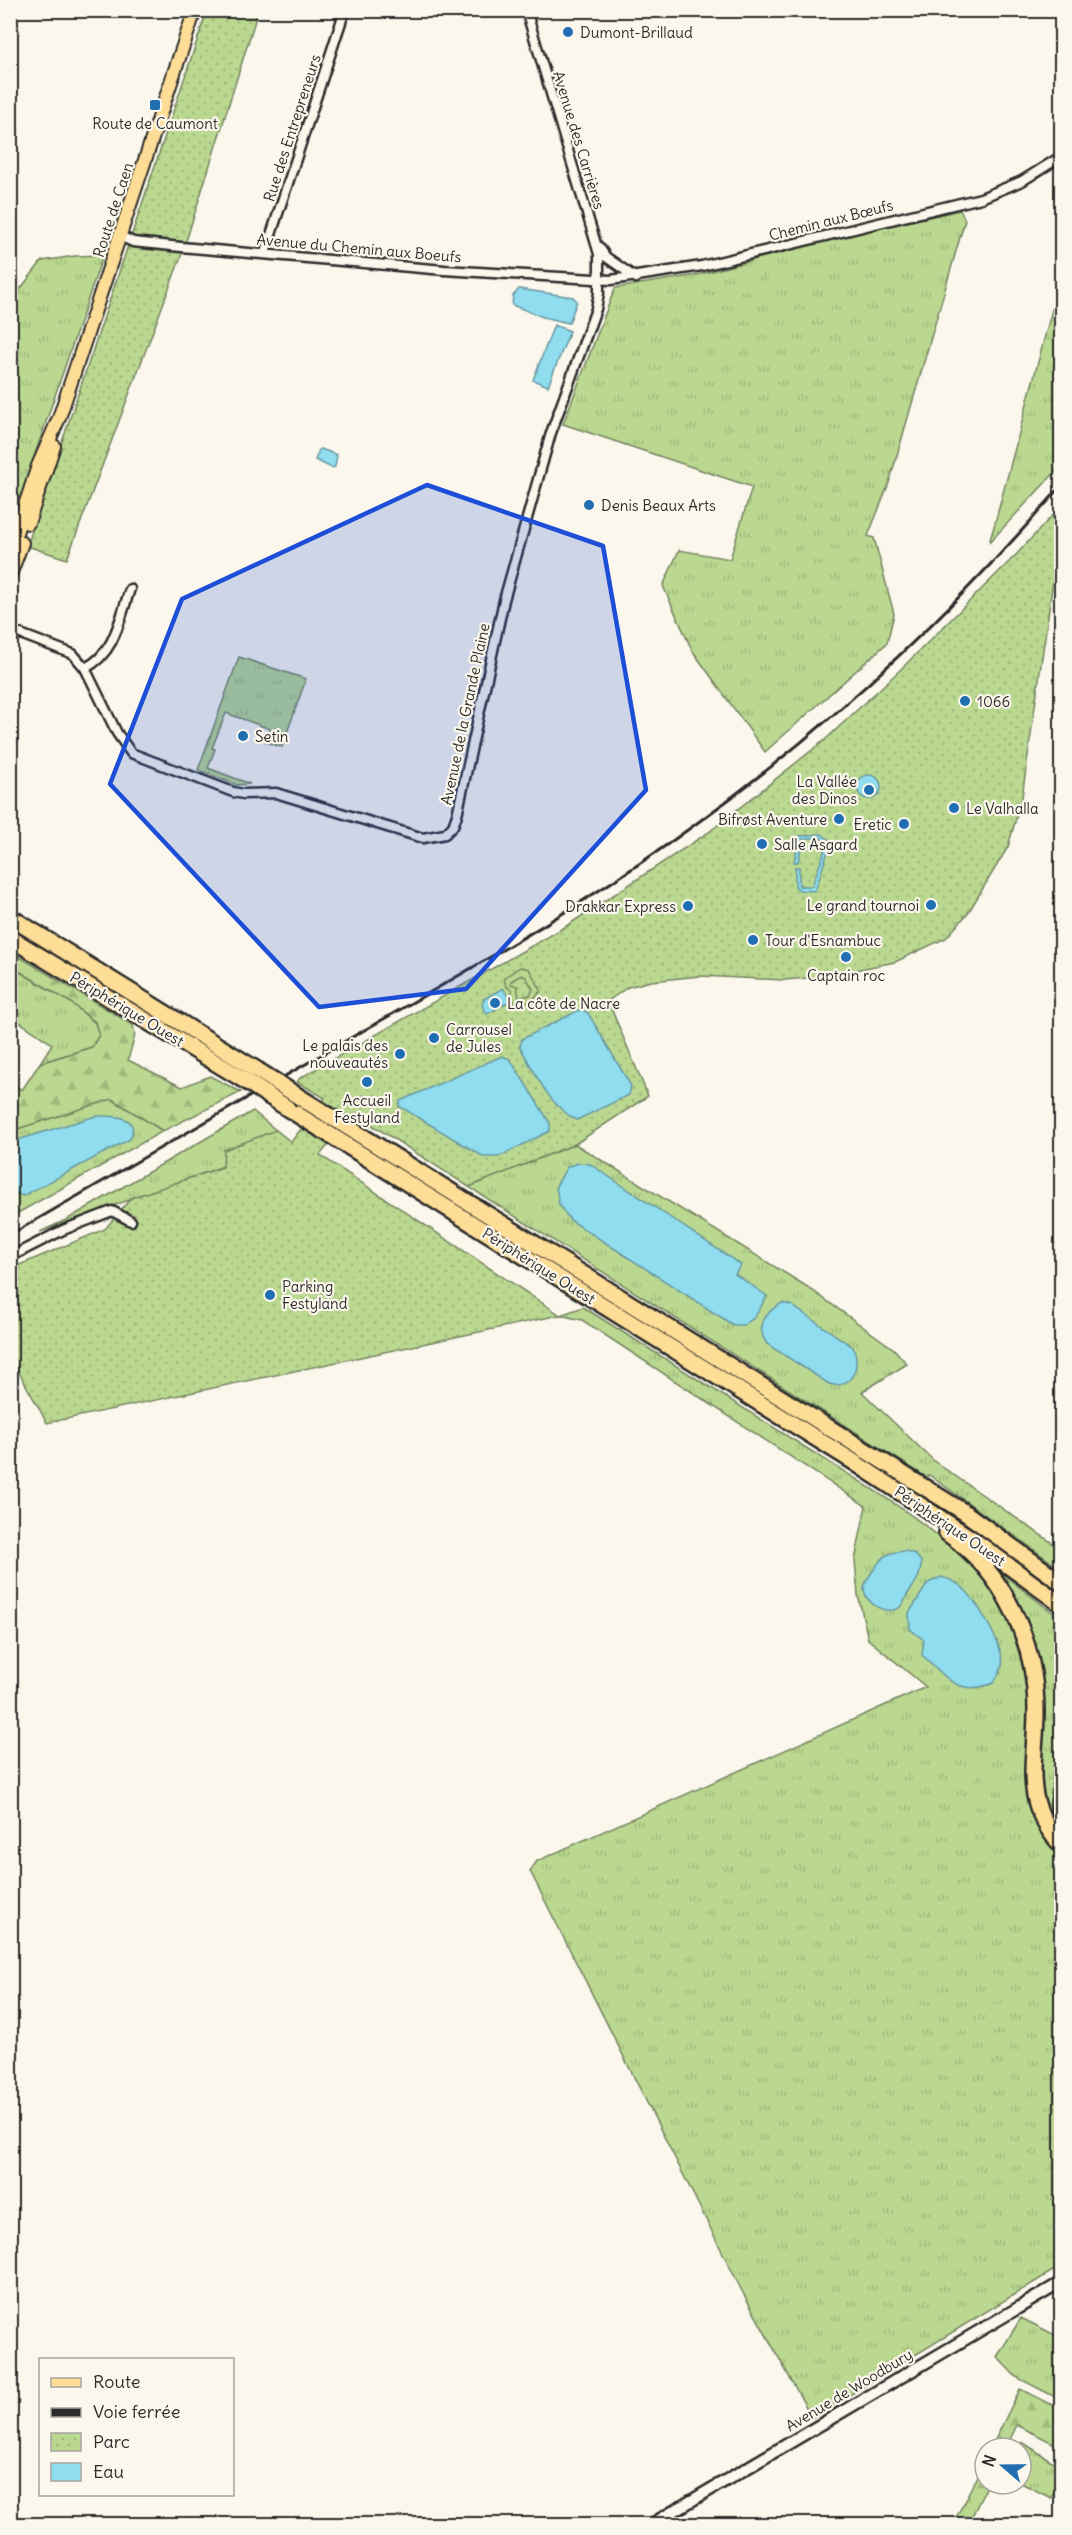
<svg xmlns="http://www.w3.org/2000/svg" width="1072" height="2535" viewBox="0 0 1072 2535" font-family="Delius,sans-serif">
	<defs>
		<pattern id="grass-tufts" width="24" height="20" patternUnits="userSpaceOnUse" patternTransform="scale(1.5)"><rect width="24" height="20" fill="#bad890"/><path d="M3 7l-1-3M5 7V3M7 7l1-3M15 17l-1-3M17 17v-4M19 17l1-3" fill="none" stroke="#a0ba7c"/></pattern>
		<pattern id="forest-firs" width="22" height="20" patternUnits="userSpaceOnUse" patternTransform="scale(1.5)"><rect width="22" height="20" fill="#bad890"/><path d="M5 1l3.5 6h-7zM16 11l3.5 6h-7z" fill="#a0ba7c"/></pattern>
		<pattern id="park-dots" width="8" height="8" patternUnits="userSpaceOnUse" patternTransform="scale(1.5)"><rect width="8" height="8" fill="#bad890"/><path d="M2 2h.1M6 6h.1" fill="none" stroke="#a0ba7c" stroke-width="1.8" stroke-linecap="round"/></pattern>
	</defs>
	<rect width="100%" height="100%" fill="#fbf7ec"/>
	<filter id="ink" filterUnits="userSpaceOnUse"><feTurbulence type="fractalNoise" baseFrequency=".0167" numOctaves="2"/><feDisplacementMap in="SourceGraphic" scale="12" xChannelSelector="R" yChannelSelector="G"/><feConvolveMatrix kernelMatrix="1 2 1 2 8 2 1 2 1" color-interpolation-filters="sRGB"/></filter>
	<g filter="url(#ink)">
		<path fill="url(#grass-tufts)" stroke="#72825e" stroke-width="1.5" d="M960 210 965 220 889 483 868 536 874 538 894 614 887 643 765 752 692 650 663 586 679 550 730 559 752 487 563 424 615 288 697 275 824 241Z
			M103 255 20 498 11 494V301L42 261 75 256Z
			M1061 276V466L989 543 995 523Z
			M239 657 306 679 282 747 266 742 270 729 226 713 212 748 215 749 208 768 250 784 237 785 198 770Z
			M10 966 70 1002 95 1023 99 1035 92 1047 40 1063 52 1044 11 1016Z
			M112 1099 163 1131 11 1217 10 1131Z
			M253 1111 290 1142 40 1232 68 1219Z
			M575 1144 806 1286 894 1349 907 1364 862 1392 935 1462 1061 1549V1569L929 1475 926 1477 469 1187Z
			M583 1307C659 1355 735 1403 811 1451 870 1488 942 1528 986 1583L993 1584C1007 1607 1025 1646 1029 1672 1031 1681 1029 1691 1029 1700 1030 1766 1012 1800 1061 1855V2266L812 2418 742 2291 530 1871 537 1861 926 1687 868 1639 858 1595 855 1560 866 1506 582 1320 560 1315Z
			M1000 1572 1061 1619 1062 1766C1058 1781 1054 1796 1056 1811 1057 1822 1061 1830 1061 1841L1037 1792 1038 1684 996 1575Z
			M1021 2318 1061 2338V2400L1016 2377 997 2357Z
			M1022 2442 1061 2467V2478L1051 2498 1021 2483V2448H1019Z"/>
		<path fill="url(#forest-firs)" stroke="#72825e" stroke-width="1.5" d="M10 951 133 1025 135 1035 128 1060 182 1087 210 1076 241 1092 163 1131 112 1099 11 1131V1083L22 1090 40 1063 92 1047 99 1035 95 1022 70 1002 11 966Z
			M1020 2389 1061 2409V2447L1017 2425 1006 2448H991Z
			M985 2460V2484H988L968 2524H953Z"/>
		<path fill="url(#park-dots)" stroke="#72825e" stroke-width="1.5" d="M207 11H258L182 254 67 559 27 546Z
			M1052 516 1061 527V562L1053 581 1022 797 1008 847 968 913 946 938 895 962 820 977 784 980 700 976 651 981 628 987 608 1001 648 1096 575 1144 469 1187 355 1114 320 1155 560 1315 47 1423 11 1358 10 1269 105 1229 131 1198 223 1167 224 1150 276 1130 291 1142 325 1098 297 1082 300 1078 565 927 709 832 826 739 900 670 1016 555Z"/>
		<path fill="#bad890" stroke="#72825e" stroke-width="1.5" fill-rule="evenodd" d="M520 967 529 969 541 990C535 1000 527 1005 515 1003L512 997V990L506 986 504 978ZM521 975 526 977 533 989 530 995 519 998 517 986 511 984V981Z"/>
		<path fill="#8fddee" stroke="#6796a0" stroke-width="1.5" d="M519 289 573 297 577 301 569 323 543 317 512 305 513 296Z
			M554 325 570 331 548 386 533 380Z
			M321 449 337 455 335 467 332 468 315 460 319 450Z
			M857 787a12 12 0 1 1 24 0a12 12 0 1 1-24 0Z
			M822 834 831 842 815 891 799 890 795 886V867H799V886H812L827 844 820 837 803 839 798 862H794L800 836Z
			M503 988 510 1001 487 1014 482 1005 484 999Z
			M581 1009 588 1013 631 1086 629 1095 577 1120C549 1107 535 1072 520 1047L522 1039Z
			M502 1056 510 1059 550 1123V1131L498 1157H484L399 1106 400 1101Z
			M96 1116C112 1116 141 1114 130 1139L23 1196 11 1192V1142Z
			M577 1163 590 1164 741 1265 735 1274 767 1296 755 1317 744 1325H733L570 1220 559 1205 556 1186 567 1167Z
			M782 1303 791 1305 853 1347C862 1366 852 1390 829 1384L767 1344C755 1327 765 1312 782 1303Z
			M906 1551 914 1554 921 1561C922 1576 915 1583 907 1595 905 1598 903 1605 900 1607 887 1617 864 1603 864 1588 865 1580 871 1574 875 1568 884 1554 890 1552 906 1551Z
			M941 1577C949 1579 955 1581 962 1587 975 1598 1006 1649 1002 1666 1001 1672 996 1678 994 1683 957 1697 948 1678 922 1655L924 1640 910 1629 909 1613 928 1583Z"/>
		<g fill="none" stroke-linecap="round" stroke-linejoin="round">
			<defs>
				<path id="street" d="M120 236 133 242 181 247 444 270 611 280 702 266 981 198 1022 181 1062 156
					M599 247 606 257 636 278
					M265 253 345 10
					M10 630 73 654 85 668 117 733 131 753 233 792 243 794 276 793 423 838 445 834 453 826 457 815 504 600 551 433 596 309 599 293V254L526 10
					M85 668C115 654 120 618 130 589
					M10 1257 63 1230 112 1211 131 1221"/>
				<path id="secondary" d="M652 2524 1062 2282"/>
				<path id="primary" d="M28 523 54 446
					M10 551 38 466 59 418 195 10
					M10 575 22 543"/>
				<path id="highway" d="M10 917 257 1070
					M10 938 249 1083
					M301 1098 964 1512 1062 1583
					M287 1108 854 1462 972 1539 1062 1605
					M947 1533C1005 1573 1036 1642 1036 1711 1036 1765 1020 1800 1062 1846
					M1062 1780 1059 1805 1062 1817"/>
			</defs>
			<use href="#street" stroke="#2b2b2b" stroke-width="13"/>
			<use href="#secondary" stroke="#2b2b2b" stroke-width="15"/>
			<use href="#primary" stroke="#2b2b2b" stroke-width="16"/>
			<use href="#highway" stroke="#2b2b2b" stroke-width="20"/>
			<use href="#street" stroke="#fbf7ec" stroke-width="8"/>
			<use href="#secondary" stroke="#fbf7ec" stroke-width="10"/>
			<use href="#primary" stroke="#fedd96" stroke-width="12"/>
			<use href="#highway" stroke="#fedd96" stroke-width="15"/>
			<path stroke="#2b2b2b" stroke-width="3" d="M10 1235C127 1167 244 1100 361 1032 474 967 588 903 693 826 830 727 952 613 1062 485"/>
			<defs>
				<path id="highway-bridge" d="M257 1070 301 1098
					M249 1083 287 1108"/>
			</defs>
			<use href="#highway-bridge" stroke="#2b2b2b" stroke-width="20" stroke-linecap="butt"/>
			<use href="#highway-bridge" stroke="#fedd96" stroke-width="15"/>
		</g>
	</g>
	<path fill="#1d4ed8" fill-opacity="0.2" stroke="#1d4ed8" stroke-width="4.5" stroke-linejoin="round" d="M427 485 603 546 646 790 466 989 319 1007 110 784 182 599Z"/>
	<g fill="#1f6fb2" stroke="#fbf7ec" stroke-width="2">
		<circle cx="568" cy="32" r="6"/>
		<rect x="149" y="99" width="12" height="12" rx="3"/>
		<circle cx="589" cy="505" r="6"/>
		<circle cx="965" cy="701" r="6"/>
		<circle cx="243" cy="736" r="6"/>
		<circle cx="869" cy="790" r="6"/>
		<circle cx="954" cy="808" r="6"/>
		<circle cx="839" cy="819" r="6"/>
		<circle cx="904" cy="824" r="6"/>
		<circle cx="762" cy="844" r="6"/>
		<circle cx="931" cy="905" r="6"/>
		<circle cx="688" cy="906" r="6"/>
		<circle cx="753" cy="940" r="6"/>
		<circle cx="846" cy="957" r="6"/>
		<circle cx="495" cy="1003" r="6"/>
		<circle cx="434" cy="1038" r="6"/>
		<circle cx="400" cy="1054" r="6"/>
		<circle cx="367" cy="1082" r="6"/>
		<circle cx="270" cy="1295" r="6"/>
	</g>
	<g text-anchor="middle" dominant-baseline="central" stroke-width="4.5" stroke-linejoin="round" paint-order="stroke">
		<g font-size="15" fill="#2b2b2b" stroke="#fbf7ec" text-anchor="start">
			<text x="580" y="32">Dumont-Brillaud</text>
			<text x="155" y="123" text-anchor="middle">Route de Caumont</text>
			<text x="601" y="505">Denis Beaux Arts</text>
			<text x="977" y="701">1066</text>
			<text x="255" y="736">Setin</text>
			<text x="857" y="781" text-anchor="end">La Vallée<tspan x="857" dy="17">des Dinos</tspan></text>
			<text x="966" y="808">Le Valhalla</text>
			<text x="827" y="819" text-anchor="end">Bifrøst Aventure</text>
			<text x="892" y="824" text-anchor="end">Eretic</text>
			<text x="774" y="844">Salle Asgard</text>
			<text x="919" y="905" text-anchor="end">Le grand tournoi</text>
			<text x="676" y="906" text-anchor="end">Drakkar Express</text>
			<text x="765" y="940">Tour d'Esnambuc</text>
			<text x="846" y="975" text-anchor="middle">Captain roc</text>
			<text x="507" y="1003">La côte de Nacre</text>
			<text x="446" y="1029">Carrousel<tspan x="446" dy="17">de Jules</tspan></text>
			<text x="388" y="1045" text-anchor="end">Le palais des<tspan x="388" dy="17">nouveautés</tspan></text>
			<text x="367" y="1100" text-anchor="middle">Accueil<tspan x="367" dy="17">Festyland</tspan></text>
			<text x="282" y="1286">Parking<tspan x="282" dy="17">Festyland</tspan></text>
		</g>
		<g font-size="15" fill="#2b2b2b" stroke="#fbf7ec">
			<text transform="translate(292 128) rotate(-72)">Rue des Entrepreneurs</text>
			<text transform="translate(579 140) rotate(73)">Avenue des Carrières</text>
			<text transform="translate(113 210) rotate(-72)">Route de Caen</text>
			<text transform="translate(831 220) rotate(-14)">Chemin aux Bœufs</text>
			<text transform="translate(359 248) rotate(5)">Avenue du Chemin aux Boeufs</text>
			<text transform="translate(465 714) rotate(-78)">Avenue de la Grande Plaine</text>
			<text transform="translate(127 1009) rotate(31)">Périphérique Ouest</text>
			<text transform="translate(539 1266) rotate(32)">Périphérique Ouest</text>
			<text transform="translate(950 1526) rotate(34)">Périphérique Ouest</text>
			<text transform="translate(849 2390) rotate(-31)">Avenue de Woodbury</text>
		</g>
	</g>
	<rect width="1072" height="2535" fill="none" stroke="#fbf7ec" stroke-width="36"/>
	<rect x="18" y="18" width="1036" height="2499" fill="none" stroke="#2b2b2b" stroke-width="2" filter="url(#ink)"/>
	<rect x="39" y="2358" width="195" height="138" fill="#fbf7ec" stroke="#a8a59f" stroke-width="1.5"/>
	<rect x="51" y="2378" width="30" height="9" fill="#fedd96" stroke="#a8a59f" stroke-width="1.5"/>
	<text x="93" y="2388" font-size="18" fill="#2b2b2b">Route</text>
	<rect x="51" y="2408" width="30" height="9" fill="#2b2b2b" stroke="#a8a59f" stroke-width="1.5"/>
	<text x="93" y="2418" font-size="18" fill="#2b2b2b">Voie ferrée</text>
	<rect x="51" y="2433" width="30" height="18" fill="url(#park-dots)" stroke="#a8a59f" stroke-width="1.5"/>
	<text x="93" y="2448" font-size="18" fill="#2b2b2b">Parc</text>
	<rect x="51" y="2463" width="30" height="18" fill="#8fddee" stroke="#a8a59f" stroke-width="1.5"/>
	<text x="93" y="2478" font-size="18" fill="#2b2b2b">Eau</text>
	<g transform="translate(1003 2466) rotate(290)"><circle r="28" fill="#fbf7ec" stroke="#a8a59f" stroke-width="1.5"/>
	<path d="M0-4.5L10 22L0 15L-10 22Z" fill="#1f6fb2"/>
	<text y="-9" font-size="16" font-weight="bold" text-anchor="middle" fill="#2b2b2b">N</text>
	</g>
</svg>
